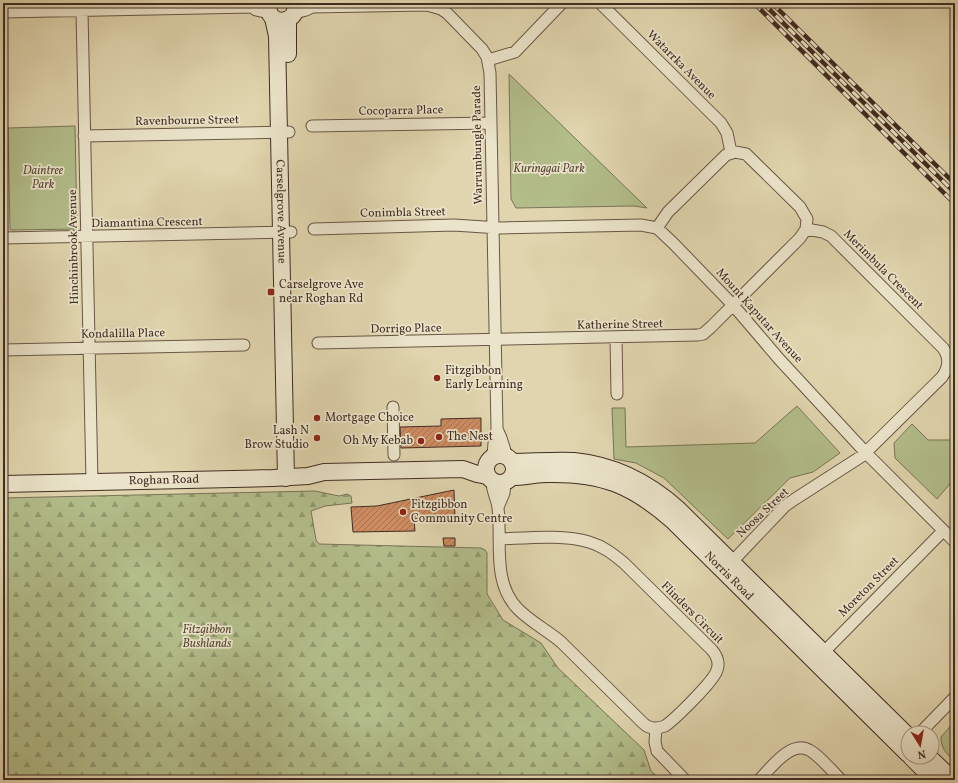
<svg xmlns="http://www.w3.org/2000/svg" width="958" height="783" viewBox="0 0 958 783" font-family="Vollkorn,serif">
	<defs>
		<pattern id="forest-firs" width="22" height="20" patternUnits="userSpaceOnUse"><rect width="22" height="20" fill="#b2bd8a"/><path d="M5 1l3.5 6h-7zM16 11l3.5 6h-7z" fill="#929a71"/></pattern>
		<pattern id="building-hatch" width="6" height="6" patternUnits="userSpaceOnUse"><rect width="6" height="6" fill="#ce8c61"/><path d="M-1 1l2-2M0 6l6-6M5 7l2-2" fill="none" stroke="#a97350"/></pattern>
	</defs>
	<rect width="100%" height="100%" fill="#e0d5ae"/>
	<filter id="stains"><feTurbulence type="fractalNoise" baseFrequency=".005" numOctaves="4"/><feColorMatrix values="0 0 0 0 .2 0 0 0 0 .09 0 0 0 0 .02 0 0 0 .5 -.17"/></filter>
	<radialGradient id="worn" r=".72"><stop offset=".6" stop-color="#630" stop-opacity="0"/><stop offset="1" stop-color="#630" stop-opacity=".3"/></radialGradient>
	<path fill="url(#forest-firs)" stroke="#7a7457" d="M315 491 339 496 347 494 351 496 352 503 325 506 311 511 316 540 319 544 481 548 485 550 487 553V594L503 620 541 643 558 668 644 750 651 771 661 780H3V498Z"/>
	<path fill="#b2bd8a" stroke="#7a7457" d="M509 74 647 208 634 206 516 208 511 199Z
		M75 126 77 229 10 230 8 128Z
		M797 406 840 453 813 472 790 478 728 539 664 478 636 463 614 459 612 408H625L626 447 755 443Z
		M912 424 928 440H955V478L937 499 895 458 894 443Z
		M955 721V762C947 754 941 749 941 737Z"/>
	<path fill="url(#building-hatch)" stroke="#412c24" d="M481 418V446L401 448 400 427 441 426V419Z
		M454 490 455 518 414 519 415 531 353 532 351 507 377 506Z
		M443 538H455V546H444Z"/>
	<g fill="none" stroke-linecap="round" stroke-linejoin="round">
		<defs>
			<path id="street" d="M600 3 721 123 727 133 731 152
				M82 11 92 482
				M3 12 252 7 256 10 269 13
				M295 13 306 10 312 7 427 5 441 9 447 13 482 49 487 57 490 73 497 429 494 443 493 456
				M488 60 515 52 562 3
				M312 126 490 123
				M84 136 289 132
				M657 228 668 212 726 155 735 152 746 154 800 207 807 219 806 229 823 232 831 236 943 348C950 358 949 367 942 377L862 456 795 499 785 506 727 567
				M314 229 454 225 499 228 641 225 657 228 673 243 733 305 779 359 866 453 955 542
				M3 238 291 232
				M616 338 617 394
				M318 343 698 335 703 334 711 327 800 238 806 229
				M3 350 244 345
				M393 407 394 455
				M497 429 501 438 507 457
				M492 482C492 491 497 499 498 508 502 542 492 581 517 608 529 621 547 630 561 642L643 723C649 729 657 729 665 726 675 719 714 681 717 670 720 662 717 656 712 650L624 563C613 554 603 546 589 542 564 534 526 538 499 539
				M498 507 504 493 505 482
				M819 657 943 531
				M656 728 655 742 657 751 685 780
				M920 733 955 697
				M759 780C771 768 791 740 809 750 819 755 833 772 841 780"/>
			<g id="secondary">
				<path d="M269 3C264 27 300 26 295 3"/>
				<path id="s1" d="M273 18 277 36 286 478"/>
				<path d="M288 20V54"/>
				<circle cx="500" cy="469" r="14"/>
				<path d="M512 462C532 462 554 460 574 461 615 465 648 482 678 509L908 736"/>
				<path id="s2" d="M512 477C524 477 536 474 548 474 602 473 632 485 673 521L908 754"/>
				<path id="s3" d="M3 484 273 478 308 476 324 472 463 469 477 474 487 476"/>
				<path d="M911 757 934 780"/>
				<path d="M929 757 953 780"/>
			</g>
		</defs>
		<use href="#street" stroke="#695646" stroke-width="13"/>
		<use href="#secondary" stroke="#412c24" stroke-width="18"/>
		<use href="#street" stroke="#ebe4ca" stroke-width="11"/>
		<use href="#secondary" stroke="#ebe4ca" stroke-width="16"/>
		<defs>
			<path id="rail" d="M754 3 955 204
				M763 3 955 193
				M772 3 955 184"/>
		</defs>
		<use href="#rail" stroke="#412c24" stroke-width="4.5"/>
		<use href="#rail" stroke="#ebe4ca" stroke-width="3" stroke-dasharray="9" stroke-linecap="butt"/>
	</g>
	<g fill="#8f2418" stroke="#ebe4ca" stroke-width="1.5">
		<rect x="267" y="288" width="8" height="8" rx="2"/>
		<circle cx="437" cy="378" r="4"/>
		<circle cx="317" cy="418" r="4"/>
		<circle cx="439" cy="437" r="4"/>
		<circle cx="317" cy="438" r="4"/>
		<circle cx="421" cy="441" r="4"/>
		<circle cx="403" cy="512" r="4"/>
	</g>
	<g text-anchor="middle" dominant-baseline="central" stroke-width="3.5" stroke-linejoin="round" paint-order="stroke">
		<g font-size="12" fill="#412c24" stroke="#ebe4ca">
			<text transform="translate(681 65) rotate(45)">Watarrka Avenue</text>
			<text transform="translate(401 111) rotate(-1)">Cocoparra Place</text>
			<text transform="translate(187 121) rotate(-1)">Ravenbourne Street</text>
			<text transform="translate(478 145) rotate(-91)">Warrumbungle Parade</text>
			<text stroke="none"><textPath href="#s1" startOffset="194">Carselgrove Avenue</textPath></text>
			<text transform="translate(403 213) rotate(-1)">Conimbla Street</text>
			<text transform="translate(147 223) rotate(-1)">Diamantina Crescent</text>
			<text transform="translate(74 247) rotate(-91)">Hinchinbrook Avenue</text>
			<text transform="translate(883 270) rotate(45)">Merimbula Crescent</text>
			<text transform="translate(759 316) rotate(48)">Mount Kaputar Avenue</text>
			<text transform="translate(620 325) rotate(-1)">Katherine Street</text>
			<text transform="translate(406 329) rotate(-1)">Dorrigo Place</text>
			<text transform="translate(123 334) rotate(-1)">Kondalilla Place</text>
			<text stroke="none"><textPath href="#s3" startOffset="161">Roghan Road</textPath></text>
			<text transform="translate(763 513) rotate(-43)">Noosa Street</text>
			<text stroke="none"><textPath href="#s2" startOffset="252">Norris Road</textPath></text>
			<text transform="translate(869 587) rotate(-45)">Moreton Street</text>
			<text transform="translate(692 613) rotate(45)">Flinders Circuit</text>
		</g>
		<g font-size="12" font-style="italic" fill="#584938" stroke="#ebe4ca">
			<text x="549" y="169">Kuringgai Park</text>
			<text x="43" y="171">Daintree<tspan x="43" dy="14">Park</tspan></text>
			<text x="207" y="630">Fitzgibbon<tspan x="207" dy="14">Bushlands</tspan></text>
		</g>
		<g font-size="12" fill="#412c24" stroke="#ebe4ca" text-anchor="start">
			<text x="279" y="285">Carselgrove Ave<tspan x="279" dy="14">near Roghan Rd</tspan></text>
			<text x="445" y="371">Fitzgibbon<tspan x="445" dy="14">Early Learning</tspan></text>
			<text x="325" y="418">Mortgage Choice</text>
			<text x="309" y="431" text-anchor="end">Lash N<tspan x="309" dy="14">Brow Studio</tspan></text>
			<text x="447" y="437">The Nest</text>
			<text x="413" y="441" text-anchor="end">Oh My Kebab</text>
			<text x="411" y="505">Fitzgibbon<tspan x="411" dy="14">Community Centre</tspan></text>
		</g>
	</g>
	<rect width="958" height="783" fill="none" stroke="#e0d5ae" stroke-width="16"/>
	<rect x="4" y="4" width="950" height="775" fill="none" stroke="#412c24" stroke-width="2"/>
	<rect x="8" y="8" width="942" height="767" fill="none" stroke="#412c24"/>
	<g transform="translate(920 745) rotate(169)"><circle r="19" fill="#ebe4ca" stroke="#a79a88"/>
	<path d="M0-3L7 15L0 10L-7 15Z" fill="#8f2418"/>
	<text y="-6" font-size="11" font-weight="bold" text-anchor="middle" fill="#412c24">N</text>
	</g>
	<rect width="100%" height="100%" filter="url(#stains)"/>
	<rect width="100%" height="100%" fill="url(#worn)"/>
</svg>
